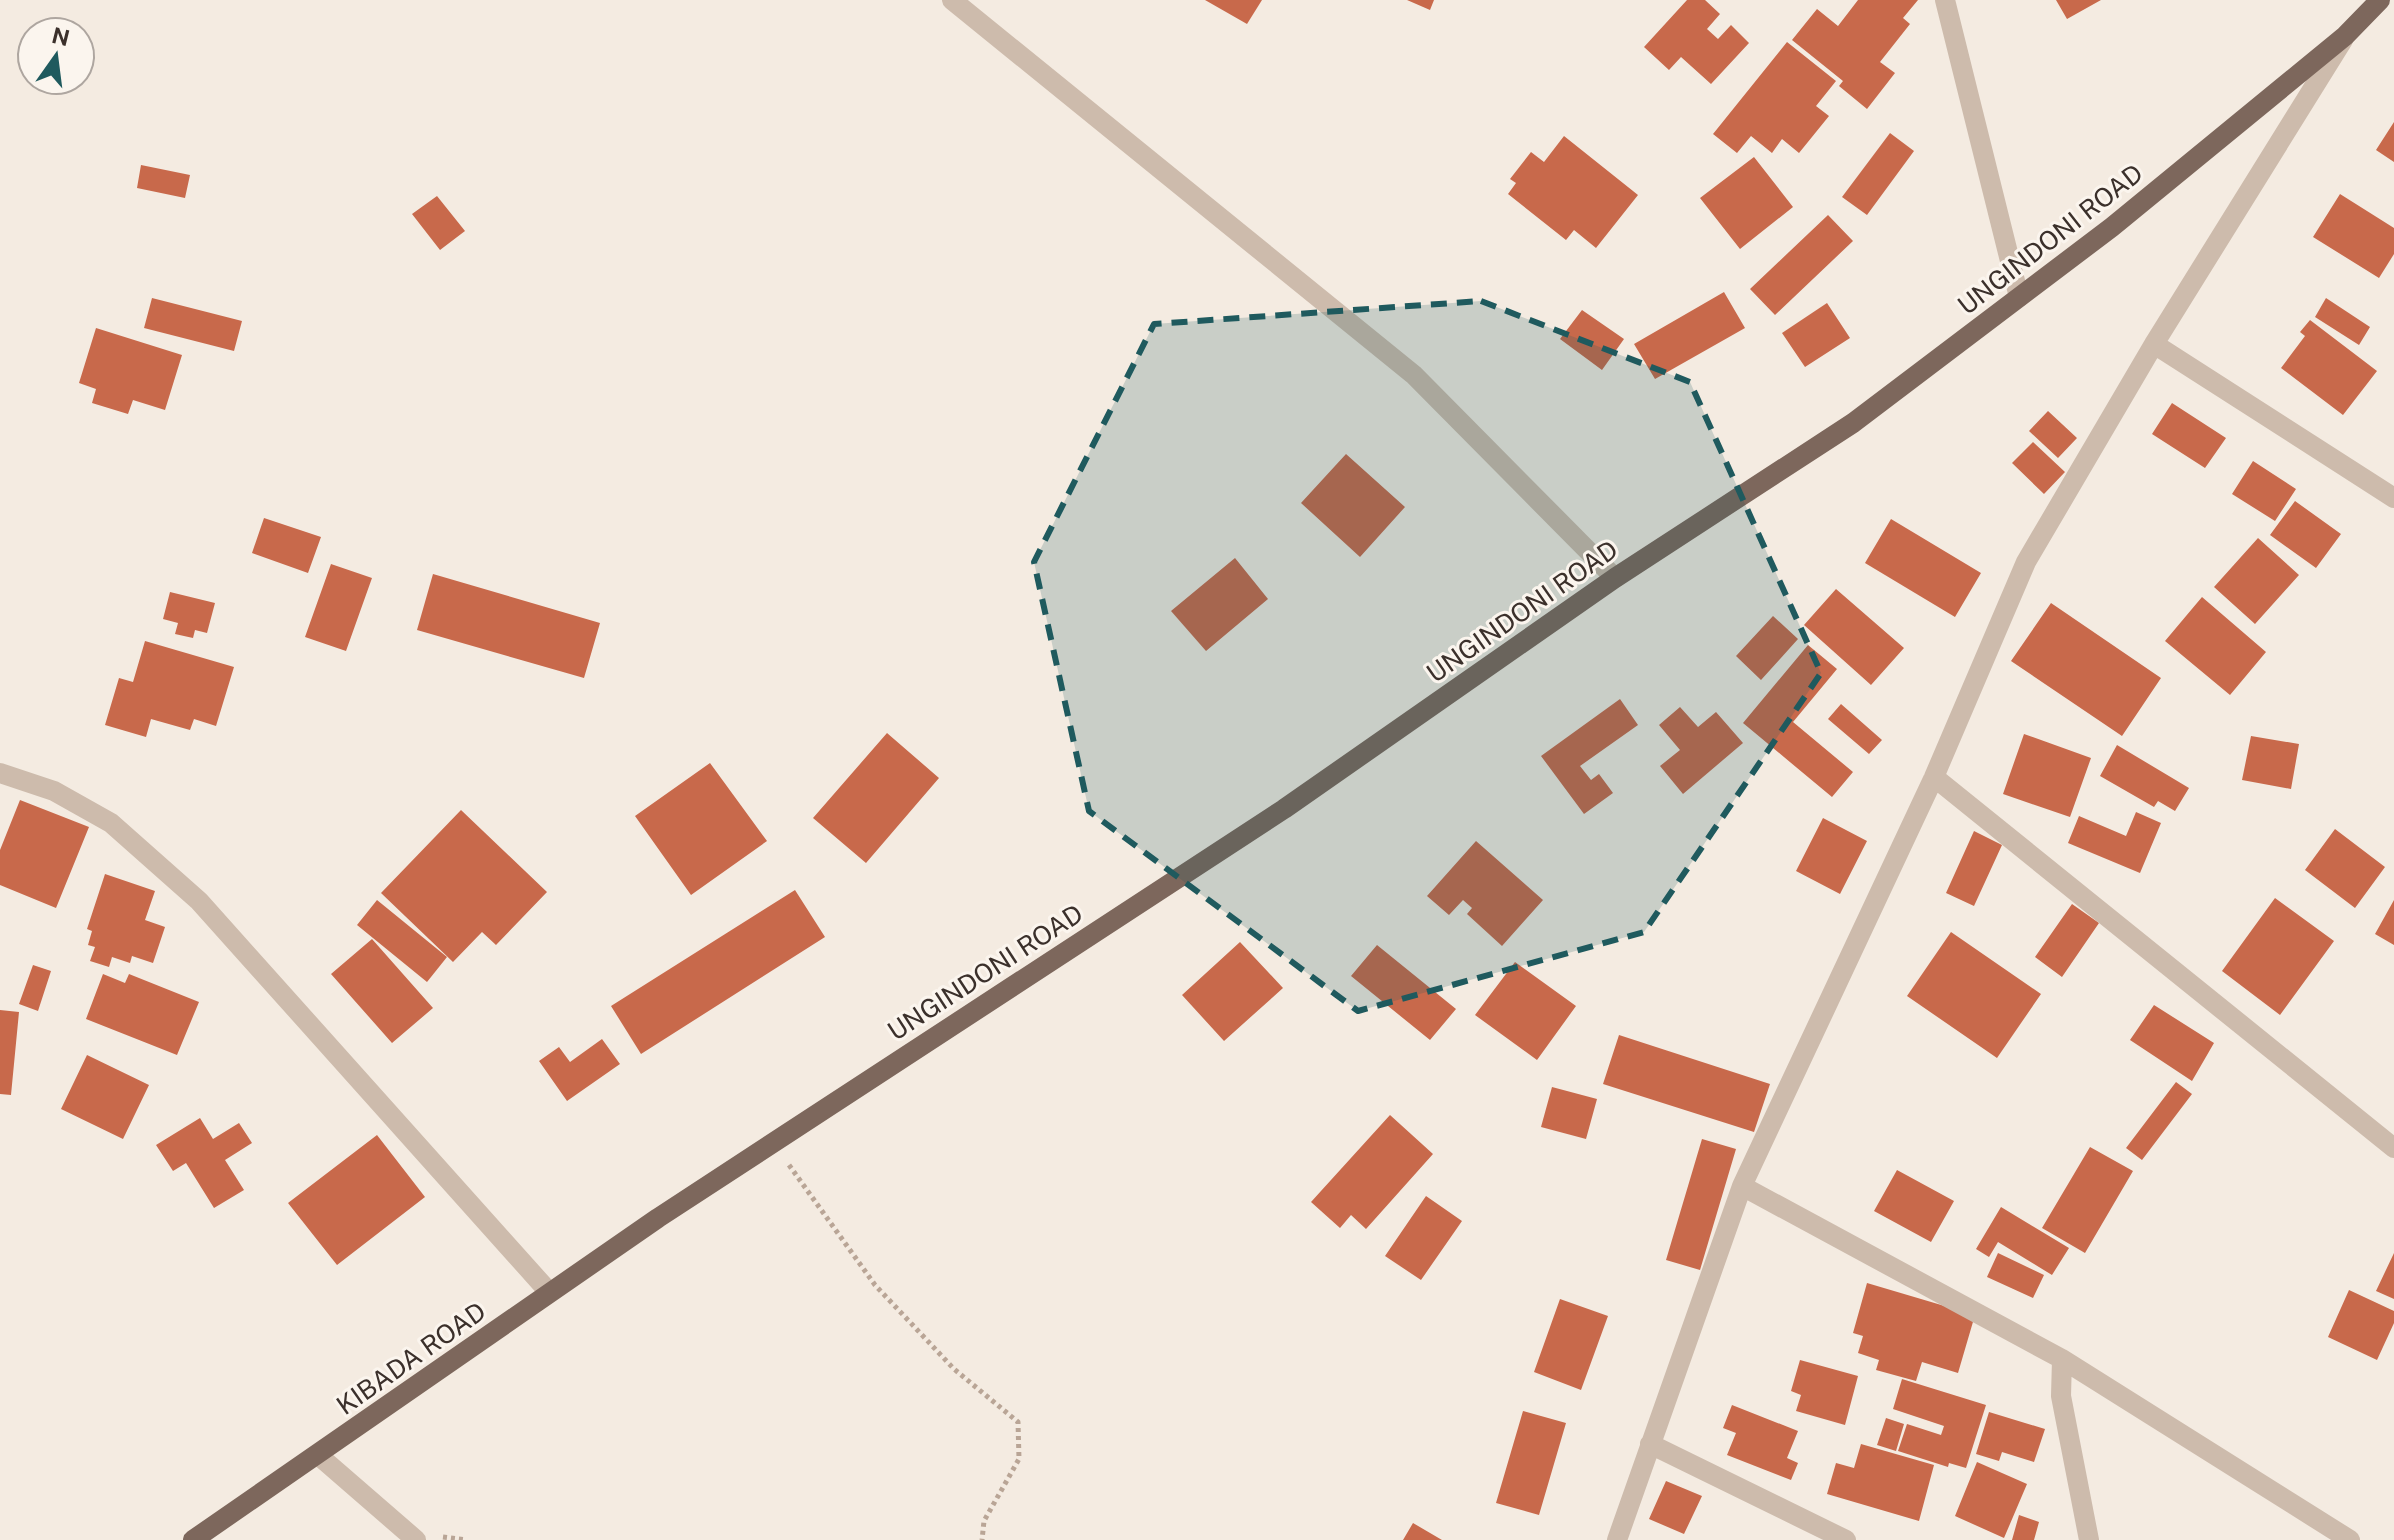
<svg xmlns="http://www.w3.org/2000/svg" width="2394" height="1540" viewBox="0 0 2394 1540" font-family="'Public Sans',sans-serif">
	<rect width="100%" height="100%" fill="#f4ebe1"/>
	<path fill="#c8694b" d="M1205 0H1262L1247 24Z
		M1407 0H1434L1430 10Z
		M1687 0H1705L1720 14 1707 29 1718 39 1731 25 1749 43 1711 84 1681 57 1669 70 1644 47Z
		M1858 0H1918L1903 18 1910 24 1880 62 1895 73 1867 109 1839 86 1843 81 1792 40 1817 9 1838 26Z
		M2056 0H2101L2067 19Z
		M1787 42 1836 81 1816 106 1829 116 1799 153 1782 139 1772 153 1751 136 1737 153 1713 134Z
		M2394 122V162L2376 150Z
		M1890 133 1914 151 1867 215 1842 197Z
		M1564 136 1638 195 1596 248 1574 230 1566 240 1508 194 1516 183 1510 179 1531 152 1544 162Z
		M1754 157 1793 207 1740 249 1700 198Z
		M141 165 190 175 185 198 137 188Z
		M2340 194 2394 228V254L2379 278 2313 237Z
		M437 196 465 231 440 250 412 214Z
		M1828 215 1853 241 1775 315 1750 289Z
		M1724 292 1745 328 1655 379 1634 344Z
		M152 298 242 321 234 351 144 328Z
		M2326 298 2370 327 2359 345 2315 317Z
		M1827 303 1850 338 1805 367 1782 333Z
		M1582 310 1624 339 1602 370 1560 339Z
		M2310 320 2377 371 2343 415 2281 368 2305 336 2300 332Z
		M96 328 182 355 165 410 133 400 128 414 92 403 96 389 79 383Z
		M2172 403 2226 438 2205 468 2152 434Z
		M2048 411 2077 438 2058 458 2029 431Z
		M2033 442 2065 472 2044 494 2012 463Z
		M1346 454 1405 507 1360 557 1301 503Z
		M2253 461 2296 489 2275 521 2232 494Z
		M2295 501 2341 534 2316 568 2270 535Z
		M264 518 321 537 308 573 252 553Z
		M1891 519 1981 573 1955 617 1865 563Z
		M2258 538 2299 575 2255 624 2214 587Z
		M1235 558 1268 599 1206 651 1171 611Z
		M331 564 372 578 346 651 305 637Z
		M433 574 600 623 584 678 417 630Z
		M1836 589 1904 648 1871 685 1804 625Z
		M170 592 215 603 207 633 195 630 193 638 175 634 178 623 163 619Z
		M2202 597 2266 652 2230 695 2165 641Z
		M2051 603 2161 678 2122 736 2011 661Z
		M1773 616 1798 639 1761 680 1736 656Z
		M145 641 234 667 216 726 194 719 190 730 151 719 146 737 105 725 119 678 133 682Z
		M1808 645 1837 669 1793 722 1853 772 1832 797 1743 723Z
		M1620 699 1638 725 1580 766 1591 780 1599 774 1613 793 1584 814 1541 756Z
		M1841 704 1882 740 1869 754 1828 719Z
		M1680 707 1698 727 1716 712 1743 743 1683 794 1660 766 1680 750 1659 725Z
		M887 733 939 778 866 863 813 818Z
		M2024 734 2091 758 2070 817 2003 794Z
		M2251 736 2299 744 2291 789 2242 780Z
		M2117 745 2189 788 2175 811 2158 801 2154 807 2100 776Z
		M710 763 767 841 691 895 635 816Z
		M20 800 89 827 56 908 0 885V850Z
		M461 810 547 892 496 945 482 932 453 962 381 893Z
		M2136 812 2161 823 2140 873 2068 843 2079 816 2126 836Z
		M1823 818 1867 841 1840 894 1796 871Z
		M2335 829 2385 867 2355 908 2305 870Z
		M1974 831 2002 845 1974 906 1946 893Z
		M1476 841 1543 900 1502 946 1467 914 1472 908 1463 900 1449 915 1427 896Z
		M105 874 155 891 145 920 165 927 153 963 132 956 130 963 112 957 109 967 90 961 95 947 88 945 92 931 87 929Z
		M795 890 825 937 641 1054 611 1006Z
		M2275 898 2334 941 2280 1015 2222 971Z
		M377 900 447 957 427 982 357 925Z
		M2394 900V945L2375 934Z
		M2072 904 2099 923 2062 977 2035 957Z
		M1951 932 2041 994 1997 1058 1907 996Z
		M372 939 433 1008 392 1043 331 974Z
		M1240 942 1283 988 1224 1041 1182 995Z
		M1377 945 1456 1009 1430 1040 1351 976Z
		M1515 962 1576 1006 1537 1060 1475 1015Z
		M33 965 51 971 38 1011 19 1004Z
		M103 974 125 983 129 974 199 1002 177 1055 86 1019Z
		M2154 1005 2214 1043 2192 1081 2130 1040Z
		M0 1010 19 1012 11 1095 0 1094Z
		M1619 1035 1770 1084 1754 1132 1603 1084Z
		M602 1039 620 1064 567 1101 539 1061 559 1047 570 1062Z
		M87 1055 149 1085 123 1139 61 1109Z
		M2176 1082 2192 1094 2142 1160 2126 1148Z
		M1552 1087 1597 1099 1586 1139 1541 1127Z
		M1390 1115 1433 1154 1366 1229 1351 1215 1340 1228 1311 1202Z
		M200 1118 213 1139 239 1123 252 1143 225 1160 244 1190 214 1208 186 1163 173 1171 156 1145Z
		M377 1135 425 1197 337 1265 288 1203Z
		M1702 1139 1736 1149 1700 1270 1666 1260Z
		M2090 1147 2133 1171 2085 1253 2042 1228Z
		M1897 1170 1954 1201 1931 1242 1874 1211Z
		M1426 1196 1462 1221 1421 1280 1385 1256Z
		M2001 1207 2069 1248 2052 1275 1998 1242 1989 1257 1976 1249Z
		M1998 1253 2044 1275 2033 1298 1987 1277Z
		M2394 1253V1299L2376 1291Z
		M1867 1283 1975 1315 1958 1373 1922 1362 1916 1381 1876 1370 1879 1360 1858 1353 1863 1336 1853 1333Z
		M2349 1290 2394 1311V1323L2377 1360 2328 1337Z
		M1560 1299 1608 1316 1581 1390 1534 1372Z
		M1800 1360 1858 1376 1845 1425 1796 1411 1801 1395 1791 1391Z
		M1902 1379 1986 1405 1966 1468 1949 1463 1948 1467 1898 1451 1907 1424 1941 1435 1944 1426 1893 1409Z
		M1732 1405 1798 1431 1787 1458 1798 1463 1791 1480 1727 1455 1736 1433 1723 1428Z
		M1523 1411 1566 1423 1539 1515 1496 1503Z
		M1989 1412 2045 1429 2034 1462 2002 1452 1999 1461 1976 1454Z
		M1886 1418 1904 1424 1896 1451 1877 1445Z
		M1861 1444 1934 1465 1919 1521 1827 1494 1836 1463 1854 1468Z
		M1977 1462 2027 1484 2004 1538 1955 1516Z
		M1666 1481 1702 1496 1684 1534 1649 1519Z
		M2019 1515 2039 1522 2034 1540H2012Z
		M1413 1523 1442 1540H1403Z"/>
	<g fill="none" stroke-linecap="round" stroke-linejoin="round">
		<path stroke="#b9a596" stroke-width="5" stroke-dasharray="4 4" stroke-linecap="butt" d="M789 1165 875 1285 954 1369 1018 1422 1019 1459 984 1521 982 1540
			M443 1537 466 1540"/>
		<path stroke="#cdbbac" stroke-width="20" d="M952 0 1414 375 1615 578
			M1945 0 2019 297
			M2154 344 2394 498
			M0 773 54 791 111 823 199 901 549 1292
			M1934 777 2394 1148
			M1742 1186 2062 1359 2350 1540
			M2062 1359 2061 1396 2089 1540
			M1650 1444 1846 1540
			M318 1455 416 1540
			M1617 1540 1742 1186 1934 777 2026 562 2154 344 2343 40"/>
		<path stroke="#7d675c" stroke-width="20" d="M193 1540 658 1218 1284 809 1615 578 1853 423 2112 227 2345 36 2380 0"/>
	</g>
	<path fill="#1f5a5e" fill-opacity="0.2" stroke="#1f5a5e" stroke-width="6" stroke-dasharray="16 10" stroke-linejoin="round" d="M1481 301 1690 382 1821 673 1644 932 1358 1011 1089 811 1034 562 1154 324Z"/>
	<g text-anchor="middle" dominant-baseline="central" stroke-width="6" stroke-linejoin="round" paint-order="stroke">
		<g font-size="26" fill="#3b302b" stroke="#fbf5ee">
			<text transform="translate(2050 239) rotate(-38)">UNGINDONI ROAD</text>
			<text transform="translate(1522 611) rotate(-35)">UNGINDONI ROAD</text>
			<text transform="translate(985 972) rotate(-33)">UNGINDONI ROAD</text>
			<text transform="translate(411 1358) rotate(-35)">KIBADA ROAD</text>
		</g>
	</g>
	<g transform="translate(56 56) rotate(14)"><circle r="38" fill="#fbf5ee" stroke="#aea6a0" stroke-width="2"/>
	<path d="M0-6L14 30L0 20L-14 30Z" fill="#1f5a5e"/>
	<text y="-12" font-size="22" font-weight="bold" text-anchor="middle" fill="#3b302b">N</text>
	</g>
</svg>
